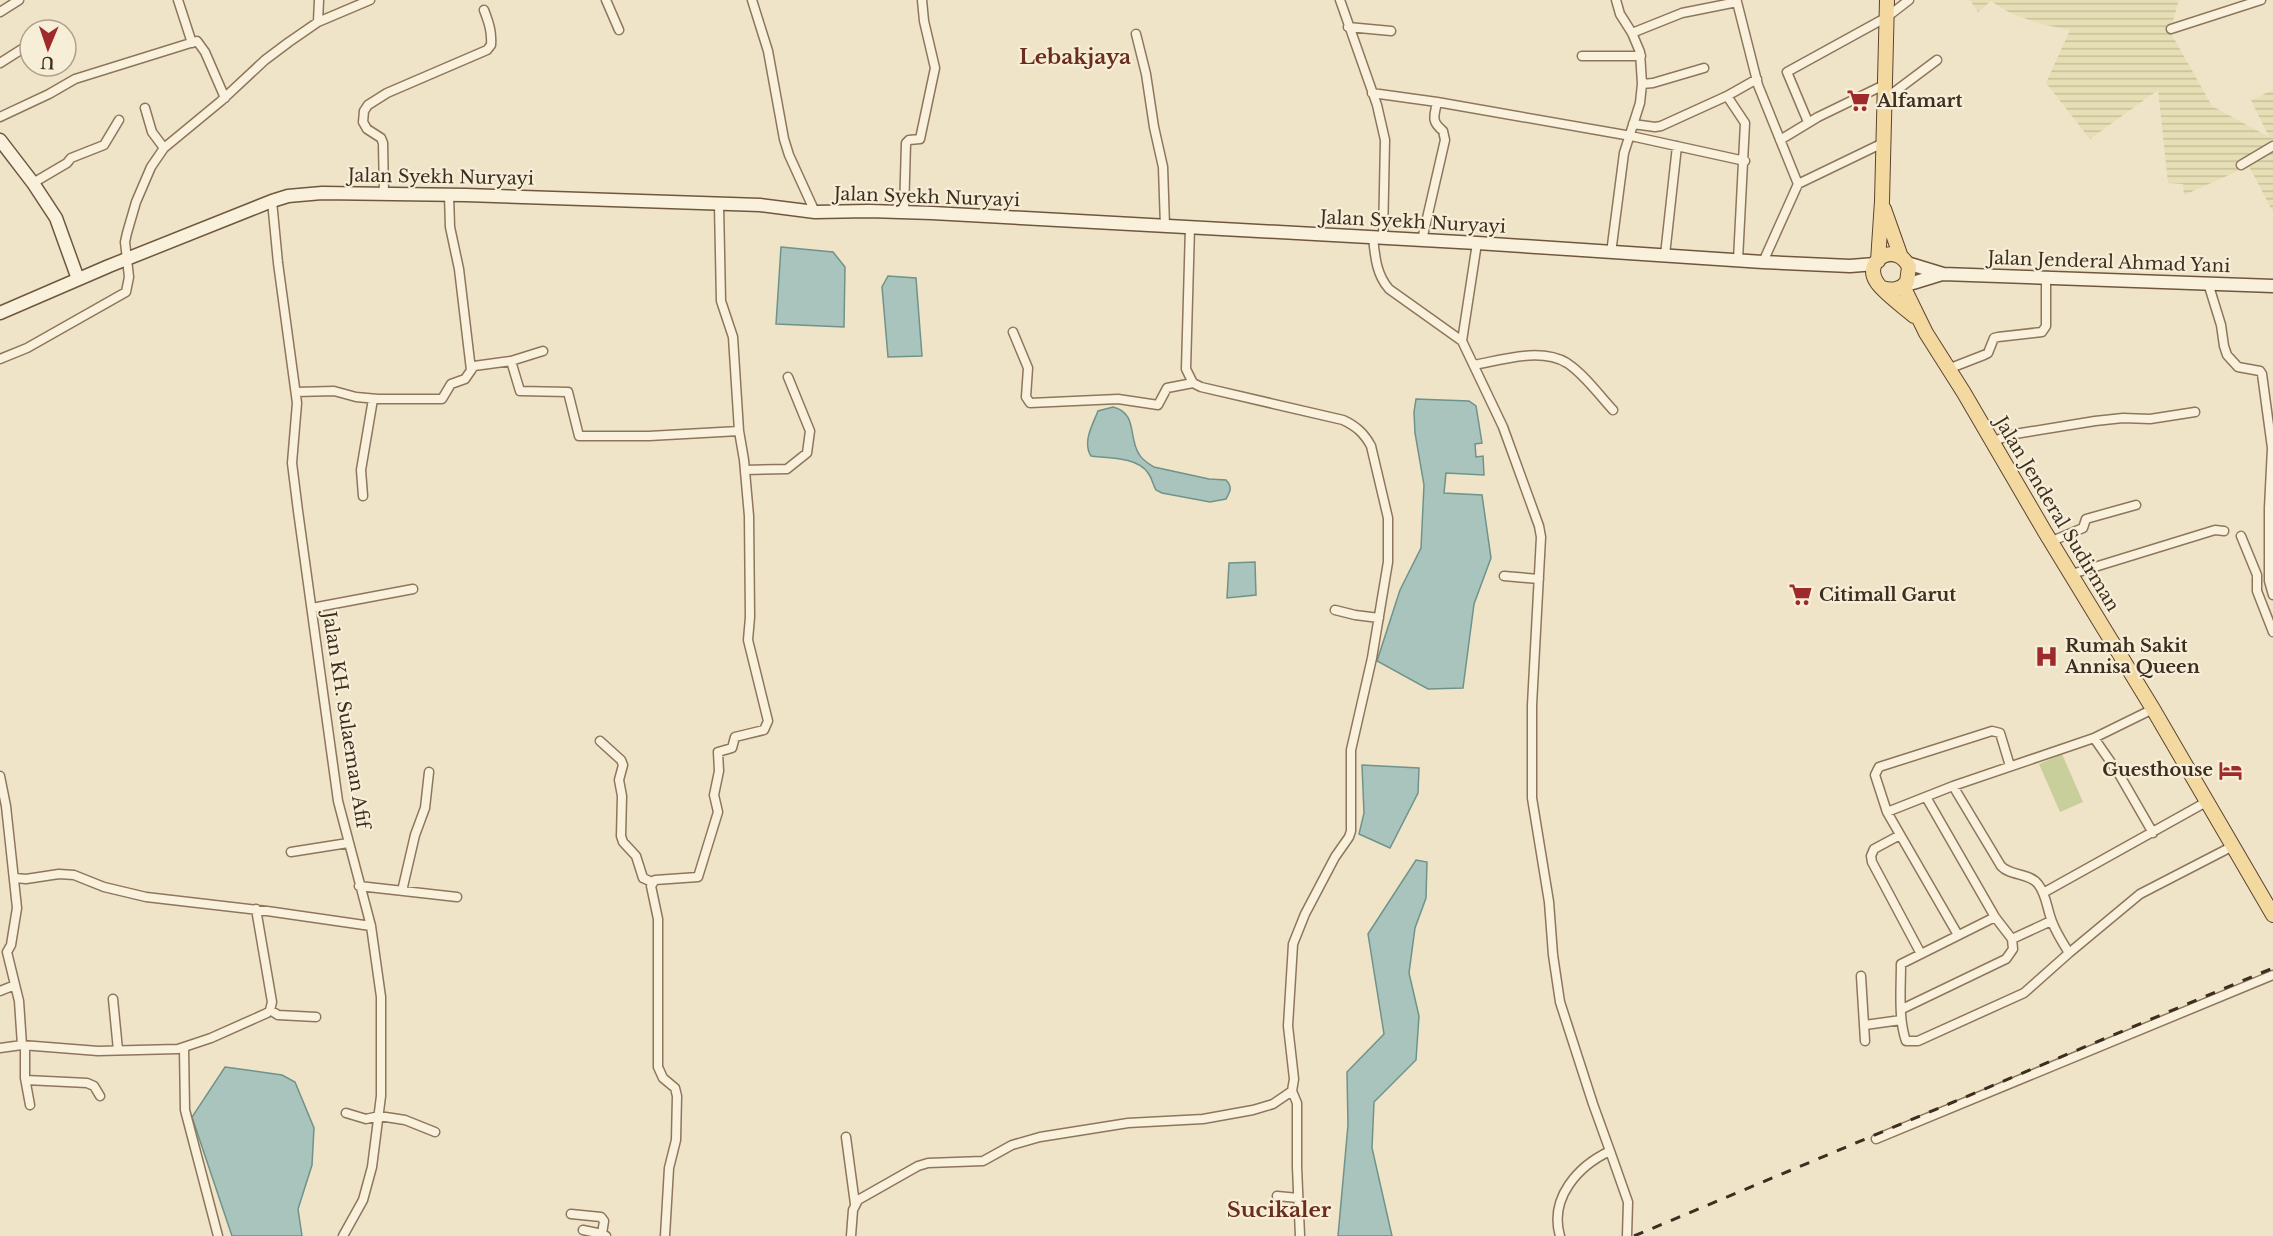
<svg xmlns="http://www.w3.org/2000/svg" width="2273" height="1236" viewBox="0 0 2273 1236" font-family="'Libre Baskerville',serif">
	<defs>
		<pattern id="farmland-rules" width="6" height="5" patternUnits="userSpaceOnUse" patternTransform="scale(1.5)"><rect width="6" height="5" fill="#e6deb5"/><path d="M0 2.5h6" fill="none" stroke="#c6bf9b"/></pattern>
	</defs>
	<rect width="100%" height="100%" fill="#f0e4c8"/>
	<path fill="url(#farmland-rules)" d="M1970 0H2179L2171 28 2172 35 2212 106 2269 137 2251 100 2273 90V212L2249 166 2184 195 2183 184 2168 183 2158 90 2090 139 2046 83 2070 30 2041 24 2010 13 1991 1 1978 12Z"/>
	<path fill="#c9cf9b" d="M2062 754 2083 802 2060 812 2039 764Z"/>
	<path fill="#a9c4bc" stroke="#6f938a" stroke-width="1.5" d="M781 247 833 252 845 267 844 327 776 324Z
		M888 276 916 278 922 356 888 357 882 287Z
		M1416 399 1469 401 1476 406 1482 443 1475 444 1476 457 1483 456 1484 475 1446 473 1444 493 1482 495 1491 558 1474 604 1463 688 1428 689 1377 661 1400 590 1421 548 1424 485 1415 433 1414 412Z
		M1113 407C1138 413 1128 438 1139 454 1142 460 1149 464 1154 467L1209 479 1226 480C1233 487 1230 492 1226 499L1210 502 1162 493 1156 490C1153 485 1152 478 1148 473 1138 457 1108 458 1091 456 1082 442 1093 424 1098 411Z
		M1255 562 1256 595 1227 598 1229 563Z
		M1362 765 1419 768 1418 793 1390 848 1359 834 1364 813Z
		M1416 860 1427 862 1426 898 1415 928 1409 973 1419 1016 1416 1060 1374 1102 1372 1148 1392 1236H1338L1348 1125 1347 1072 1384 1034 1368 934Z
		M225 1067 282 1075 295 1082 314 1128 312 1165 298 1209 302 1236H232L192 1117Z"/>
	<g fill="none" stroke-linecap="round" stroke-linejoin="round">
		<defs>
			<path id="street" d="M178 0 192 43
				M606 0 619 30
				M752 0 768 51 784 139 789 155 815 212
				M1340 0 1377 105 1385 140 1383 238
				M0 12 19 0
				M318 22 319 0
				M1348 27 1391 31
				M2171 29 2261 0
				M51 30 54 28
				M1632 33 1682 13 1737 2 1758 85 1798 184
				M1136 34 1146 74 1154 127 1163 167 1165 226
				M1582 56H1641
				M0 63 30 44
				M1642 84 1653 83 1704 68
				M1372 93 1437 102
				M1727 96 1745 123 1738 260
				M1885 99 1937 60
				M145 108 152 132 164 148
				M0 117 49 94 75 79 197 41 205 52 225 98
				M1808 122 1787 72 1887 17 1909 0
				M1633 124 1655 127 1661 126 1727 96 1757 79
				M1780 140 1818 117 1886 84
				M2241 165 2273 146
				M33 183 67 163 71 158 104 145 119 120
				M384 194 383 143 381 138 367 129 363 122 364 111 368 105 387 93 487 50 491 45C492 32 489 23 484 10
				M449 195 450 227 459 269 471 370
				M272 201 278 263 297 403 292 463 298 511 338 801 371 926 381 997V1096L372 1167 363 1200 343 1236
				M904 212 906 143 909 140 920 139 935 68 924 21 922 0
				M1373 237C1375 256 1376 274 1389 289L1462 341 1503 427 1539 526 1541 537 1532 705V798L1549 902 1553 955 1560 1002 1593 1104 1610 1151C1578 1166 1549 1198 1560 1236
				M1422 240 1445 140 1443 131C1431 121 1434 117 1437 102L1631 136 1745 161
				M1611 253 1624 153 1640 103 1642 84 1640 52 1632 33 1620 14 1616 0
				M1665 255 1677 146
				M1763 262 1798 184 1883 143
				M2208 283 2221 325 2224 346 2227 355 2238 367 2260 371 2262 374 2272 448 2269 508V581L2273 595
				M1013 332 1028 368 1026 397 1030 403 1118 399 1158 405 1167 388 1193 383
				M1462 341 1477 243
				M0 359 27 348 126 292 129 277 125 242 127 233 136 202 151 167 164 148 221 101 265 60 289 42 318 22 370 0
				M511 361 520 391 568 392 579 436H649L739 431
				M1474 365C1501 360 1541 347 1567 363 1584 374 1599 395 1613 410
				M1948 369 1984 355 1988 353 1994 338 1998 337 2042 332 2046 326V276
				M296 392 334 391 356 397 378 399H442L451 384 465 379 474 366 511 361 543 351
				M1993 441 2015 434 2095 421 2123 418 2150 419 2195 412
				M745 470 787 469 807 453 810 431 788 377
				M363 496 361 470 373 399
				M2241 536 2257 575V591L2273 632
				M2052 541 2083 528 2086 519 2136 505
				M2072 574 2215 530 2224 531
				M1504 576 1539 579
				M312 608 413 589
				M1335 610 1355 615 1379 618
				M2094 738 2119 774 2153 833
				M600 741 621 760 623 765 619 780 622 796 621 836 623 842 636 856 643 878 652 882
				M0 776 6 806 17 908 11 945 7 952 19 1001 22 1045
				M1953 786 2001 866C2010 876 2030 873 2038 884 2047 895 2047 911 2053 924 2057 934 2063 943 2069 953
				M1887 812 1953 786 2094 738 2153 709
				M1900 835 1874 849 1871 856 1872 862 1921 954
				M291 852 348 843
				M15 878 26 879 59 874 74 875 104 887 146 897 267 911 371 926
				M359 886 457 897
				M402 891 415 835 425 808 429 772
				M2043 893 2208 801
				M1995 917 1901 964C1901 988 1898 1018 1906 1041H1918L2024 993 2069 953 2140 894 2233 846
				M1958 935 1887 812 1875 775 1879 767 1992 731 2000 733 2010 766
				M2012 939 2051 921
				M1861 976 1865 1041
				M0 991 15 985
				M113 999 118 1050
				M1902 1009 2006 959 2013 949 2012 939 1995 917 1926 797
				M270 1010 278 1015 316 1017
				M1865 1025 1901 1020
				M25 1046V1078L30 1105
				M0 1048 22 1045 98 1051 178 1049 211 1038 267 1013 270 1010 272 1002 256 909
				M184 1048 185 1110 218 1236
				M26 1080 87 1083 94 1086 100 1096
				M1292 1091 1297 1103V1167L1300 1236
				M346 1113 366 1119 379 1116 405 1120 435 1132
				M846 1137 855 1204
				M1876 1139 2273 975
				M1610 1151 1628 1202 1627 1236
				M1277 1196 1298 1198
				M571 1214 601 1217 604 1221 602 1234 606 1236
				M583 1230 602 1234
				M665 1236 669 1168 676 1140 677 1096 675 1088 663 1078 658 1067V919L651 886 655 880 698 877 718 812 714 795 719 771 718 752 732 748 735 737 764 730 768 721 748 640 750 617 749 516 744 460 739 431 733 337 721 301 719 205
				M851 1236 853 1210 858 1200 918 1166 928 1163 983 1161 1012 1145 1040 1137 1128 1123 1203 1119 1253 1110 1273 1104 1292 1091 1294 1079 1288 1026 1293 944 1305 914 1335 857 1349 837 1351 831V750L1372 658 1388 562V518L1371 446C1364 433 1356 426 1343 420L1201 387 1193 383 1186 369 1190 227"/>
			<path id="secondary" d="M0 140 33 183 56 218 78 279
				M1907 263 1943 274 2273 286
				M1903 286 1942 274
				M0 313 109 266 272 201 288 196 322 193 466 195 760 205 815 212 869 211 932 213 1477 243 1763 262 1850 266 1875 264"/>
			<path id="primary" d="M1884 209 1901 257
				M1878 261 1882 201 1887 0
				M1903 286 1926 333 1964 393 2045 532 2153 709 2273 915
				M1882 288C1892 291 1900 290 1907 282L1909 267C1897 241 1863 259 1876 281 1882 292 1904 307 1914 316"/>
		</defs>
		<use href="#street" stroke="#8d765c" stroke-width="11"/>
		<use href="#secondary" stroke="#6f573f" stroke-width="15"/>
		<use href="#primary" stroke="#5b4430" stroke-width="16"/>
		<use href="#street" stroke="#faf1dc" stroke-width="8"/>
		<use href="#secondary" stroke="#faf1dc" stroke-width="12"/>
		<use href="#primary" stroke="#f3d9a0" stroke-width="14"/>
		<path stroke="#3d2e20" stroke-width="3" stroke-dasharray="10 10" stroke-linecap="butt" d="M1634 1236 2273 968"/>
	</g>
	<defs>
		<symbol id="supermarket-bare" viewBox="-9 -9 18 18"><path d="M-6-5.5h2.5l.6 2H6L4.5 2H-2.5L-4.4-4H-6ZM-1.5 3.2a1.3 1.3 0 1 0 .1 0ZM3 3.2a1.3 1.3 0 1 0 .1 0Z" fill="#9e2a2b" stroke="#f7eed8" stroke-width="2.5" paint-order="stroke"/></symbol>
		<symbol id="hospital-bare" viewBox="-9 -9 18 18"><path d="M-5-5h3v3.5h4V-5h3V5h-3V1.5h-4V5h-3Z" fill="#9e2a2b" stroke="#f7eed8" stroke-width="2.5" paint-order="stroke"/></symbol>
		<symbol id="hotel-bare" viewBox="-9 -9 18 18"><path d="M-6-4.5h1.5V1H6V5H4.5V3h-9V5H-6ZM-4 0a1.8 1.8 0 1 1 3.6 0ZM.5 0V-2.5h3Q6-2.5 6 0Z" fill="#9e2a2b" stroke="#f7eed8" stroke-width="2.5" paint-order="stroke"/></symbol>
	</defs>
	<g fill-rule="evenodd">
		<use href="#supermarket-bare" x="1842" y="84" width="33" height="33"/>
		<use href="#supermarket-bare" x="1784" y="578" width="33" height="33"/>
		<use href="#hospital-bare" x="2030" y="640" width="33" height="33"/>
		<use href="#hotel-bare" x="2214" y="754" width="33" height="33"/>
	</g>
	<g text-anchor="middle" dominant-baseline="central" stroke-width="4.5" stroke-linejoin="round" paint-order="stroke">
		<g font-size="18" font-weight="bold" fill="#3d2e20" stroke="#f7eed8" text-anchor="start">
			<text x="1877" y="101">Alfamart</text>
			<text x="1819" y="595">Citimall Garut</text>
			<text x="2065" y="646">Rumah Sakit<tspan x="2065" dy="21">Annisa Queen</tspan></text>
			<text x="2213" y="770" text-anchor="end">Guesthouse</text>
		</g>
		<g font-size="18" fill="#3d2e20" stroke="#f7eed8">
			<text transform="translate(441 177) rotate(1)">Jalan Syekh Nuryayi</text>
			<text transform="translate(927 197) rotate(2)">Jalan Syekh Nuryayi</text>
			<text transform="translate(1413 222) rotate(3)">Jalan Syekh Nuryayi</text>
			<text transform="translate(2109 262) rotate(2)">Jalan Jenderal Ahmad Yani</text>
			<text transform="translate(2057 514) rotate(59)">Jalan Jenderal Sudirman</text>
			<text transform="translate(346 720) rotate(81)">Jalan KH. Sulaeman Afif</text>
		</g>
		<g font-size="21" font-weight="bold" fill="#6b2e1e" stroke="#f7eed8">
			<text x="1075" y="57">Lebakjaya</text>
			<text x="1279" y="1210">Sucikaler</text>
		</g>
	</g>
	<g transform="translate(48 48) rotate(182)"><circle r="28" fill="#f7eed8" stroke="#ada18e" stroke-width="1.5"/>
	<path d="M0-4.5L10 22L0 15L-10 22Z" fill="#9e2a2b"/>
	<text y="-9" font-size="16" font-weight="bold" text-anchor="middle" fill="#3d2e20">U</text>
	</g>
</svg>
